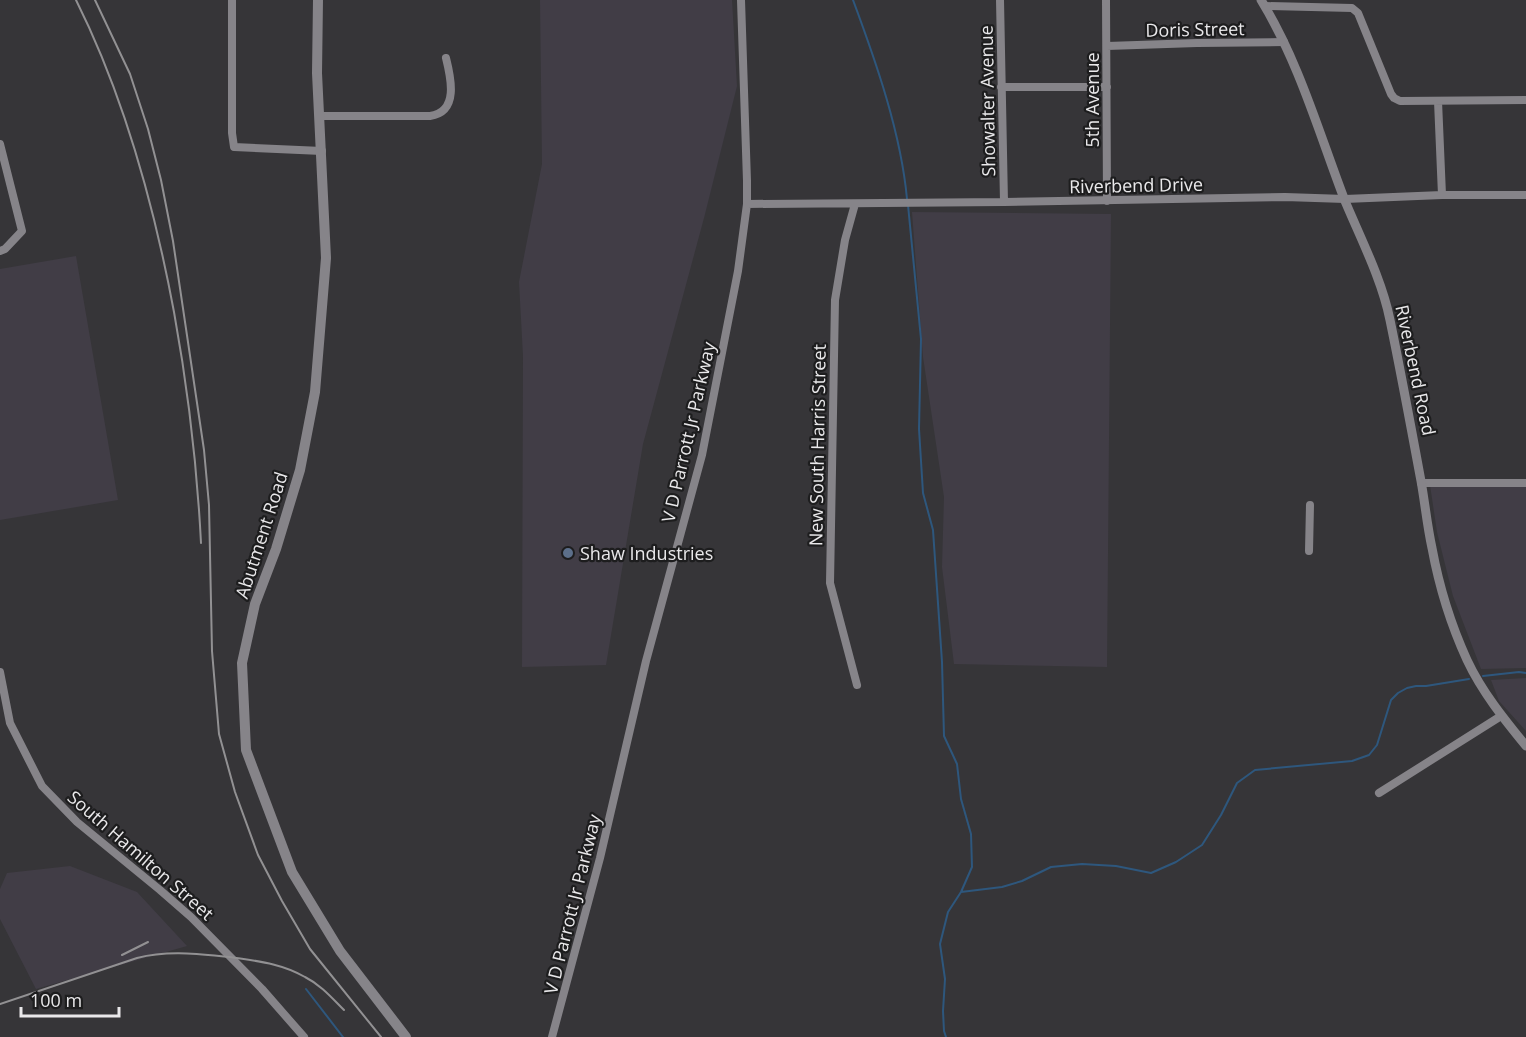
<svg xmlns="http://www.w3.org/2000/svg" width="1526" height="1037" viewBox="0 0 1526 1037" font-family="'Open Sans',sans-serif">
	<rect width="100%" height="100%" fill="#363538"/>
	<path fill="#413d46" d="M540 0H732L737 86 704 218 643 444 606 665 522 667 523 356 519 282 542 164Z
		M912 212 1111 214 1107 667 954 664 942 567 944 497 923 357Z
		M76 256 118 500 0 520V269Z
		M1430 485H1526V668L1481 669 1453 596 1437 532Z
		M1526 678V731L1499 701 1491 680Z
		M70 866 137 892 187 946 36 989 0 919V889L7 873Z"/>
	<g fill="none" stroke-linecap="round" stroke-linejoin="round">
		<path stroke="#2e577d" stroke-width="2" d="M853 0C876 62 901 133 907 199
			M908 205 921 339 919 429 923 493 933 530 942 662 944 736 957 764 961 799 971 834 972 867 961 892 948 912 940 944 945 979 943 1011 944 1031 946 1037
			M1483 676 1519 672 1526 673
			M961 892 1002 887 1022 881 1051 867 1082 864 1116 866 1151 873 1176 862 1202 845 1221 815 1237 783 1255 770 1352 761 1369 755 1377 745 1391 700 1398 693 1407 688 1416 686H1426L1469 679
			M306 989 343 1037"/>
		<path stroke="#868489" stroke-width="8" d="M232 0V133L234 147 322 151
			M1000 0 1004 202
			M1106 0 1107 201
			M1265 6 1352 8 1358 13 1391 94 1394 98 1400 101 1526 100
			M1107 46 1197 43 1284 42
			M1001 87H1107
			M1438 101 1442 195
			M319 116H430C459 112 451 78 446 58
			M0 144 22 231 5 249 0 251
			M747 204 1004 202 1285 197 1345 199 1442 195H1526
			M855 204 845 240 835 300 830 583 857 685
			M1421 483H1526
			M1309 551 1310 505
			M0 672 10 723 42 786 77 822 160 890 191 917 262 989 304 1037
			M1379 793 1501 716
			M552 1037 600 858 646 661 702 455 738 271 747 204V181L741 0"/>
		<path stroke="#868489" stroke-width="9" d="M1261 0C1299 62 1319 133 1345 201 1361 239 1382 280 1390 320 1401 373 1411 427 1421 481 1425 503 1427 525 1432 548 1439 586 1451 625 1467 660 1482 692 1504 719 1526 746"/>
		<path stroke="#868489" stroke-width="10" d="M318 0 317 73 326 258 315 392 300 470 276 549 255 604 242 663 246 750 292 872 340 951 406 1037"/>
		<path stroke="#929193" stroke-width="2" d="M76 0C125 98 154 205 174 312 188 389 197 465 201 543
			M95 0 130 74 148 129 161 180 173 241 204 450 209 505 212 651 219 734 235 792 258 855 282 901 310 949 381 1037
			M122 955 148 942
			M0 1004 137 958C168 950 198 954 230 957 256 961 281 963 305 977 321 985 332 998 344 1010"/>
	</g>
	<circle fill="#5c6f8a" stroke="#1d1d1e" stroke-width="2" cx="568" cy="553" r="6"/>
	<g text-anchor="middle" dominant-baseline="central" stroke-width="4.5" stroke-linejoin="round" paint-order="stroke">
		<g font-size="18" fill="#e9e8ea" stroke="#1d1d1e">
			<text transform="translate(1195 29) rotate(-1)">Doris Street</text>
			<text transform="translate(1092 100) rotate(-90)">5th Avenue</text>
			<text transform="translate(987 101) rotate(-91)">Showalter Avenue</text>
			<text transform="translate(1136 185) rotate(-1)">Riverbend Drive</text>
			<text transform="translate(1416 370) rotate(78)">Riverbend Road</text>
			<text transform="translate(688 432) rotate(-77)">V D Parrott Jr Parkway</text>
			<text transform="translate(817 445) rotate(-89)">New South Harris Street</text>
			<text transform="translate(261 535) rotate(-72)">Abutment Road</text>
			<text transform="translate(141 855) rotate(41)">South Hamilton Street</text>
			<text transform="translate(572 904) rotate(-76)">V D Parrott Jr Parkway</text>
		</g>
		<g font-size="18" fill="#e9e8ea" stroke="#1d1d1e" text-anchor="start">
			<text x="580" y="553">Shaw Industries</text>
		</g>
	</g>
	<path d="M21 1007v9h98v-9" fill="none" stroke="#e9e8ea" stroke-width="3"/>
	<text x="30" y="1007" font-size="18" fill="#e9e8ea" stroke="#1d1d1e" stroke-width="4.5" paint-order="stroke">100 m</text>
</svg>
